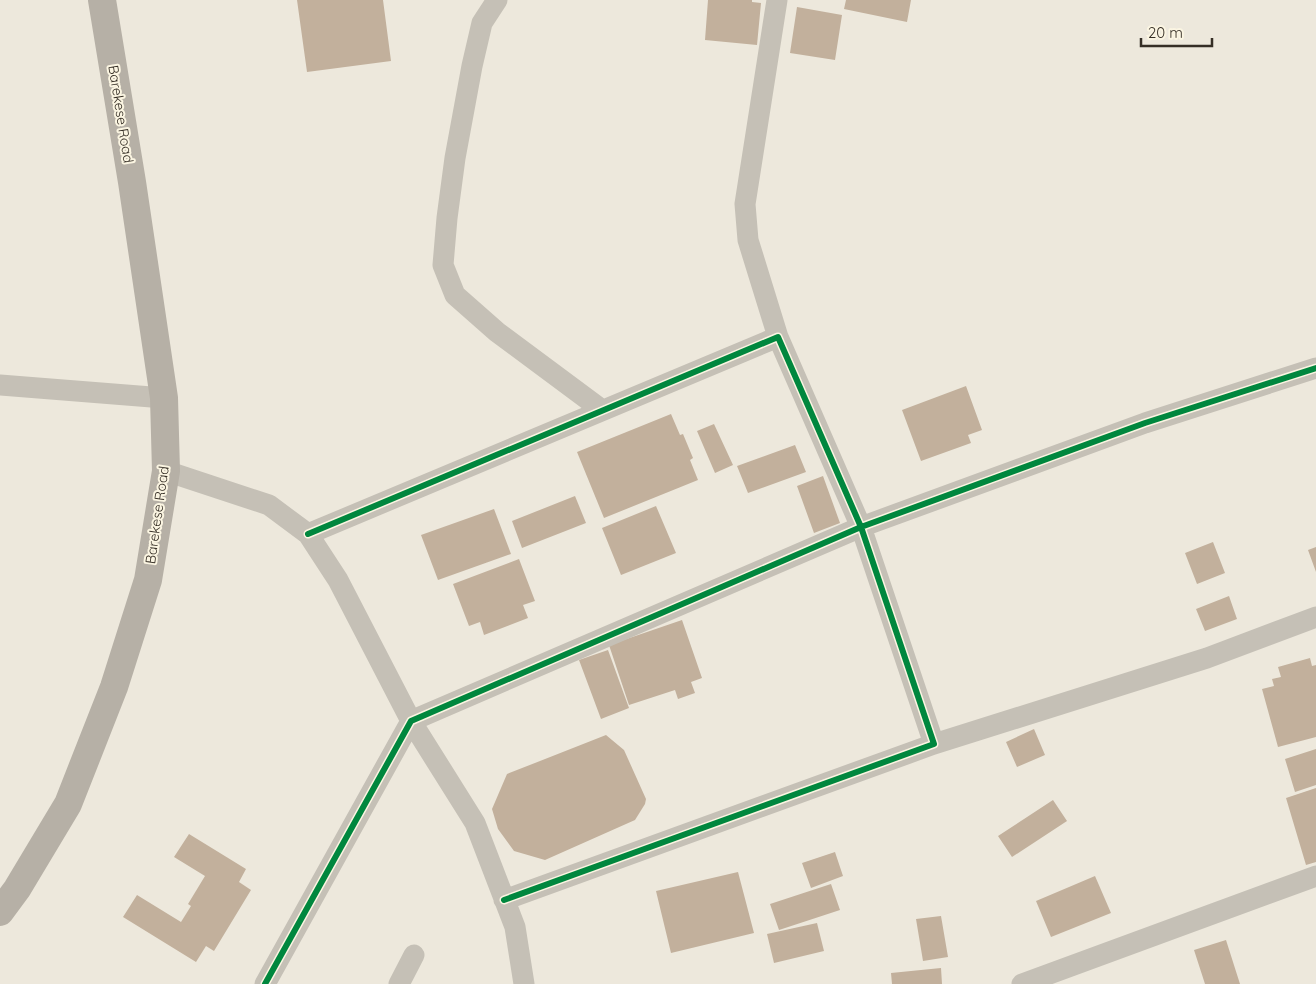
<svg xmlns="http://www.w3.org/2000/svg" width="1316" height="984" viewBox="0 0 1316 984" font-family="Quicksand,sans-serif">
	<rect width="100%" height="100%" fill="#ede8dc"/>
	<path fill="#c2b09c" d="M297 0H383L391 61 307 72Z
		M708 0H752V2L761 3 757 45 705 40Z
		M846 0H911L907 22 844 9Z
		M797 7 842 15 835 60 790 53Z
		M966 386 982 430 968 435 971 443 921 461 902 410Z
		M671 414 680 435 683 434 693 458 690 460 698 480 604 518 577 452Z
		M714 424 733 465 715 473 697 431Z
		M795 445 806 472 748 493 737 466Z
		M823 476 840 523 814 533 797 486Z
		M575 496 586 523 522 548 512 521Z
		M656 506 676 553 621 575 602 528Z
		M494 509 511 554 438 580 421 535Z
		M1213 542 1225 573 1197 584 1185 553Z
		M1316 547V572L1308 550Z
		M519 559 535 601 523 605 528 618 484 635 480 622 469 626 453 584Z
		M1229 596 1237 619 1205 631 1196 609Z
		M682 620 702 678 691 682 695 693 678 699 675 690 629 705 609 645Z
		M608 650 629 708 601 719 579 660Z
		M1310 658 1312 666 1316 665V737L1278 747 1262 689 1274 686 1272 679 1281 677 1278 667Z
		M1034 729 1045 755 1017 767 1006 742Z
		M606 735 624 750 646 799 645 804 635 820 545 860 514 851 498 829 492 809 507 774Z
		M1316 749V785L1295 792 1285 759Z
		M1316 788V862L1306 865 1286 798Z
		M1053 800 1067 821 1012 857 998 836Z
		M189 834 246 869 239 882 251 890 214 951 206 946 196 962 123 917 137 895 181 922 191 906 188 904 205 876 174 857Z
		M835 852 843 876 811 888 802 863Z
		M738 872 754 933 671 953 656 891Z
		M1095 876 1111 913 1051 937 1036 901Z
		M831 884 840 910 779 930 770 904Z
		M941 916 948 957 923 961 916 919Z
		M817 923 824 951 774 963 767 934Z
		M1226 940 1240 984H1205L1194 950Z
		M941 968 942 984H892L891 973Z"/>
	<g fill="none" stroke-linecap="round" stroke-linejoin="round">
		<path stroke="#c5c0b6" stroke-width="21" d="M497 0 482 23 472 66 455 158 447 218 443 265 455 295 497 332 602 410
			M777 0 745 204 748 240 778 337
			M0 385 164 398
			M166 471 269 505 308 534 338 580 411 721 475 823 515 927 524 984
			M308 534 778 337 861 527 934 744 504 900
			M934 744 1207 658 1316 617
			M265 984 411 721 861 527 1145 423 1316 368
			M399 984 414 955
			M1022 984 1316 876"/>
		<path stroke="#b6b0a6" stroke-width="28" d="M0 912 17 889 68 804 114 687 148 580 166 471 164 398 132 182 102 0"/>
		<defs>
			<path id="cycleway" d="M308 534 778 337 861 527 934 744 504 900
				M265 984 411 721 861 527 1145 423 1316 368"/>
		</defs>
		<use href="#cycleway" stroke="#fbf5e2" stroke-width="9"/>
		<use href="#cycleway" stroke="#00873e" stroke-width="6"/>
	</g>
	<g text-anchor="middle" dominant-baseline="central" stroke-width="4" stroke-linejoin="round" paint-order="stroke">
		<g font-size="14" fill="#352e25" stroke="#fbf5e2">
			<text transform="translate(121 114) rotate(81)">Barekese Road</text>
			<text transform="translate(157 515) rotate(-82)">Barekese Road</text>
		</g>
	</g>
	<path d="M1141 38v8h71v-8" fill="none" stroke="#352e25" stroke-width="2.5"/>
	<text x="1148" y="38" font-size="15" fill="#352e25" stroke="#fbf5e2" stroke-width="4" paint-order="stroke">20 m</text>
</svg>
